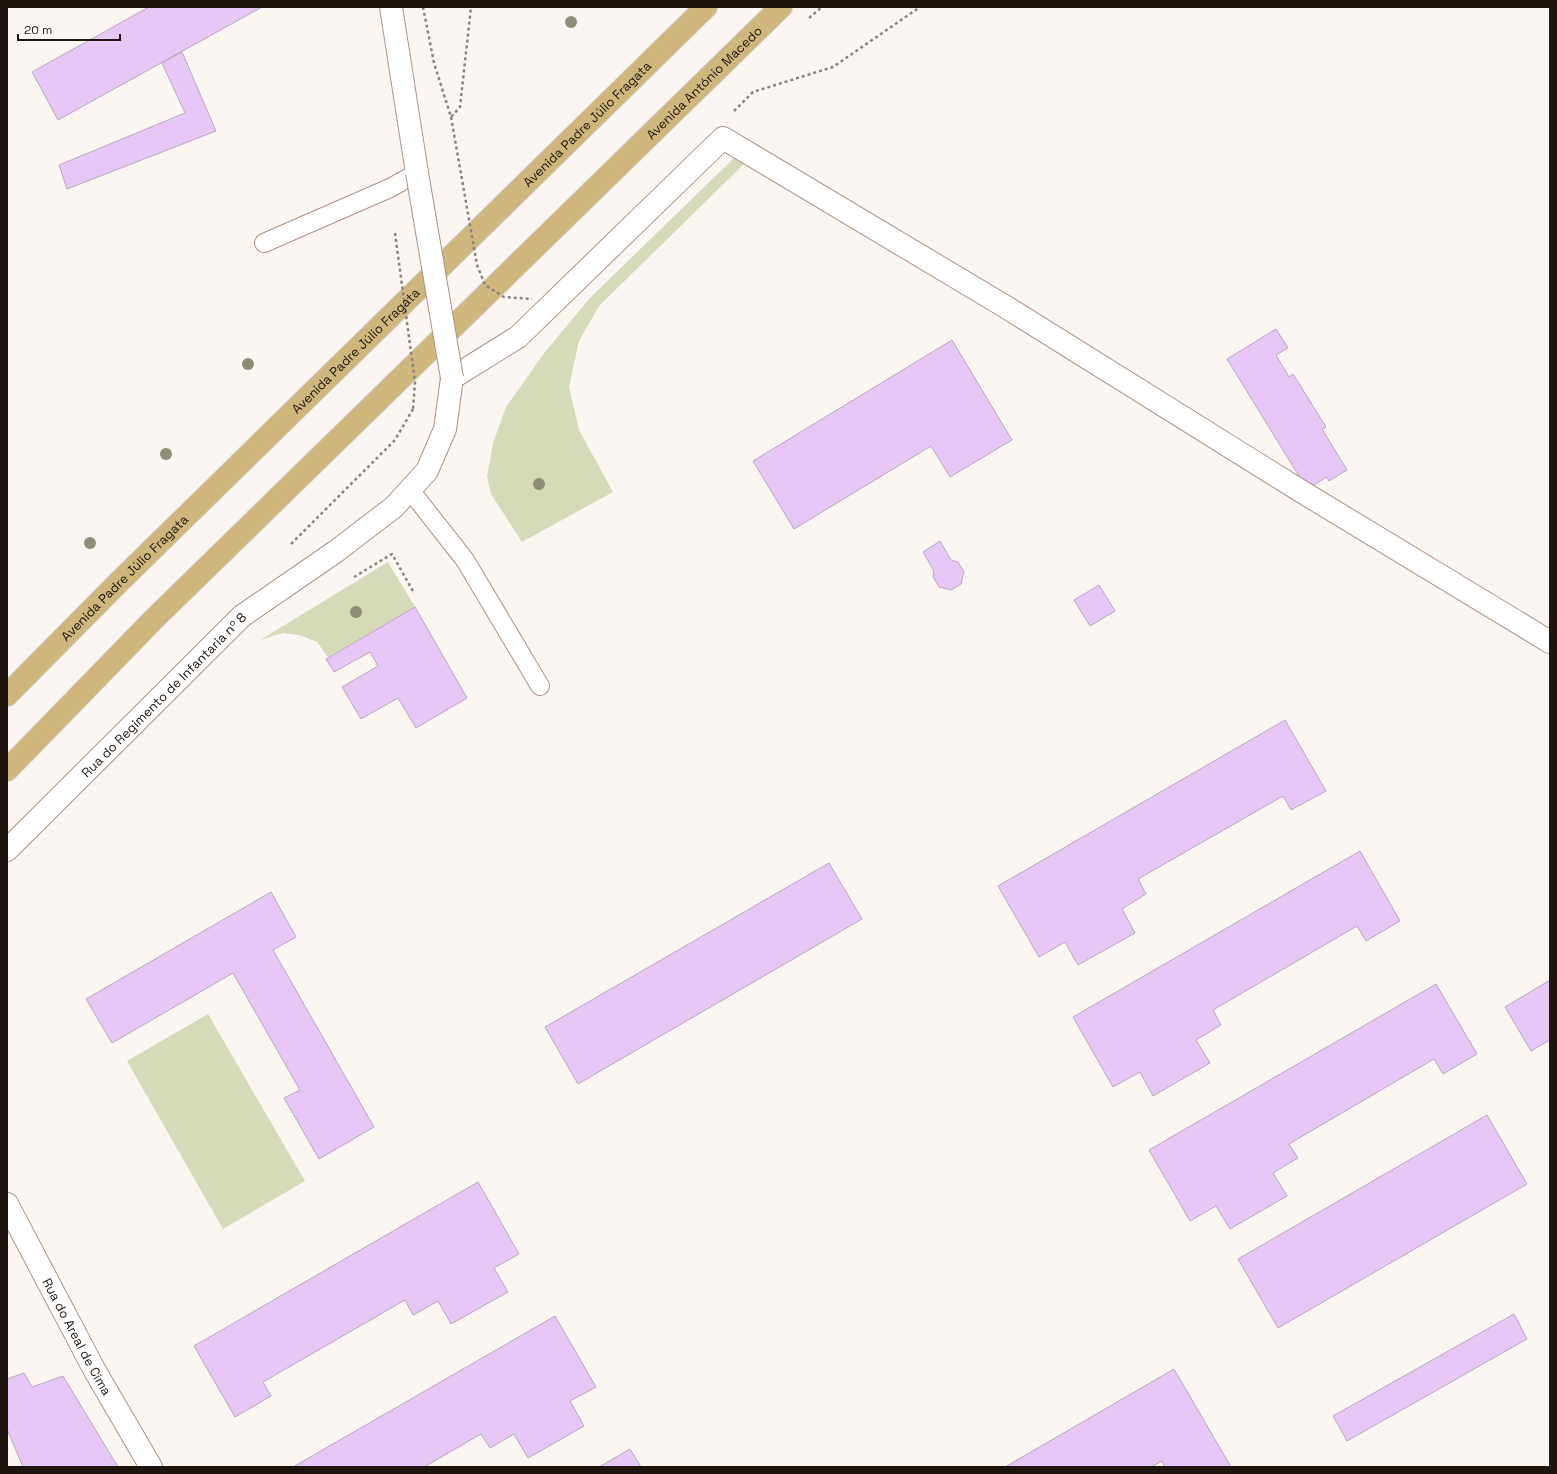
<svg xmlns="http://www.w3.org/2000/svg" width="1557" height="1474" viewBox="0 0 1557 1474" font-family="'Space Grotesk',sans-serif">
	<rect width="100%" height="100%" fill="#fcf6f3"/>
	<path fill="#d5dab8" d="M734 158 744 164 599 306 579 341 569 387 579 430 613 492 522 542 491 494 487 477 493 443 506 407 545 352 590 298Z
		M388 562 415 607 328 657 317 642 299 635 283 633 260 640Z
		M208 1014 305 1181 223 1229 127 1061Z"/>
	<path fill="#e7c7f5" stroke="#b6a6bd" d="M149 7H262L58 120 32 72Z
		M182 52 216 131 67 189 59 165 185 113 162 63Z
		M1276 329 1288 348 1276 355 1289 377 1293 374 1326 427 1322 429 1347 470 1329 481 1327 477 1307 489 1227 359Z
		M952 340 1012 440 950 477 931 446 794 529 753 461Z
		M940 541 951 560 958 562 964 572 961 584 951 590 939 587 933 577 934 571 923 552Z
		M1099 585 1115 611 1090 626 1074 600Z
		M415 607 467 698 416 728 398 698 361 719 342 687 378 666 370 652 334 672 326 659Z
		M1285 720 1326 791 1291 810 1283 796 1138 879 1146 894 1122 909 1135 933 1078 965 1065 942 1039 957 998 886Z
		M1360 851 1400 921 1366 941 1357 926 1213 1010 1221 1025 1196 1040 1210 1063 1153 1096 1140 1072 1113 1087 1073 1017Z
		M829 863 862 919 578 1084 545 1027Z
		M271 892 296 937 273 950 374 1127 319 1159 284 1098 300 1090 233 973 112 1043 86 999Z
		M1550 980V1040L1531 1051 1505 1007Z
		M1436 984 1477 1054 1443 1074 1434 1059 1289 1144 1298 1158 1273 1173 1287 1196 1230 1229 1216 1206 1190 1221 1149 1150Z
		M1487 1115 1527 1184 1278 1328 1238 1259Z
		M478 1182 519 1254 494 1268 508 1292 451 1324 438 1301 413 1315 405 1300 263 1382 271 1396 235 1417 194 1346Z
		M1514 1314 1527 1339 1347 1441 1333 1416Z
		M555 1316 596 1387 570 1401 584 1426 528 1458 514 1434 490 1448 481 1434 424 1467H293Z
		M1174 1369 1231 1467H1165L1162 1461 1151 1467H1005Z
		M24 1373 32 1387 63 1376 118 1467H23L7 1429V1379Z
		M630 1449 641 1467H599Z"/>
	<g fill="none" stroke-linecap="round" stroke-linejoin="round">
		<defs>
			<path id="service" d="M264 243 390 188 417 173
				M410 490 465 560 540 686"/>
			<g id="minor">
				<path d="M391 7 417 173"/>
				<path d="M7 850 242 616 335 552 394 507 427 471 445 429 452 378 518 337 723 138 1006 307 1304 493 1550 642"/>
				<path id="s1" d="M7 1204 95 1371 151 1467"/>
			</g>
			<g id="trunk">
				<path id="s2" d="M7 695 119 582 706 7"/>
				<path id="s3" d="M7 770 154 619 781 7"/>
			</g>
		</defs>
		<use href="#service" stroke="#ac9286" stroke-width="20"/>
		<use href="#minor" stroke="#ac9286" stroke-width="24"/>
		<use href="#trunk" stroke="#d6d5d4" stroke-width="24"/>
		<path stroke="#8a827e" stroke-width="2.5" stroke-dasharray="3 3" stroke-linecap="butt" d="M423 7 434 63 451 117 460 107 471 7
			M809 18 822 7
			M734 111 753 92 833 67 920 7
			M291 544 395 440 413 409
			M354 577 392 554 414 593"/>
		<use href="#service" stroke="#fff" stroke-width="18"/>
		<use href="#minor" stroke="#fff" stroke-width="22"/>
		<use href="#trunk" stroke="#ceb67c" stroke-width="22"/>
		<defs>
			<path id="minor-bridge" d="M417 173 452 378"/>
		</defs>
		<use href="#minor-bridge" stroke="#ac9286" stroke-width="24" stroke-linecap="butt"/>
		<path stroke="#8a827e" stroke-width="2.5" stroke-dasharray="3 3" stroke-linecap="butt" d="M451 117 477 265 485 285 504 297 532 299
			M395 233 415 382 413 409"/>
		<use href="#minor-bridge" stroke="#fff" stroke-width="22"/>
	</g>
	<g fill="#8e8e76">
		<circle cx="571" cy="22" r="6"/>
		<circle cx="248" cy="364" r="6"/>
		<circle cx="166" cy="454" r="6"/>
		<circle cx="539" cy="484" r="6"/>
		<circle cx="90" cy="543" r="6"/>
		<circle cx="356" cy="612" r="6"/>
	</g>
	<g text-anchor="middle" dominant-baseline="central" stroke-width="4" stroke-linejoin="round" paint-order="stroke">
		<g font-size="13" fill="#1e1510" stroke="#fff">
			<text stroke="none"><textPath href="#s3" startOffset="979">Avenida António Macedo</textPath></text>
			<text stroke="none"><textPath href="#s2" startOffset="814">Avenida Padre Júlio Fragata</textPath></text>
			<text stroke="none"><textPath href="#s2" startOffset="490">Avenida Padre Júlio Fragata</textPath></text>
			<text stroke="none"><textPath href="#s2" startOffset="166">Avenida Padre Júlio Fragata</textPath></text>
			<text transform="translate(164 695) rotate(-45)">Rua do Regimento de Infantaria nº 8</text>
			<text stroke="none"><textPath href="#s1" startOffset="150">Rua do Areal de Cima</textPath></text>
		</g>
	</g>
	<rect width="1557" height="1474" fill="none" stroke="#1e1510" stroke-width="16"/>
	<path d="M18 34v6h102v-6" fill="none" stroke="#1e1510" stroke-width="2"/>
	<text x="24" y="34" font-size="12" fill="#1e1510" stroke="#ffffff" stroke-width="3" paint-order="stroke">20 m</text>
</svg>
